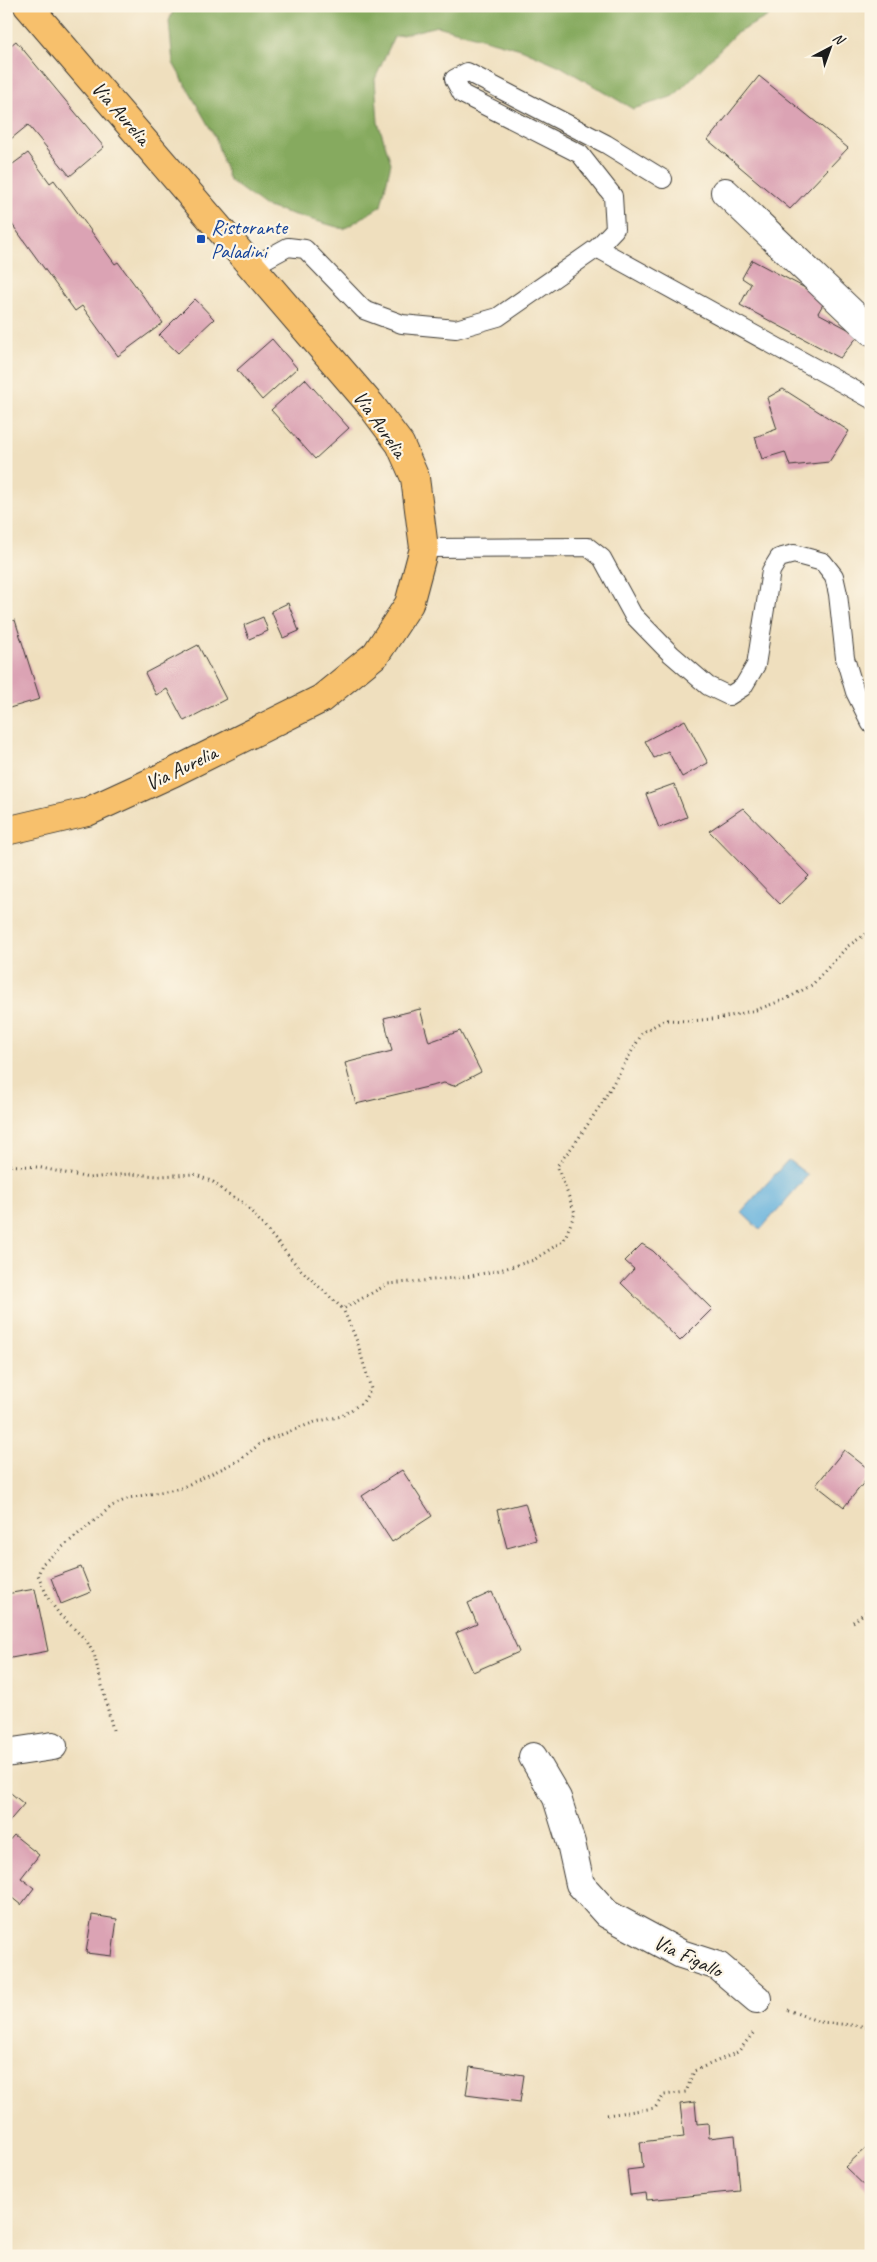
<svg xmlns="http://www.w3.org/2000/svg" width="877" height="2262" viewBox="0 0 877 2262" font-family="Caveat,sans-serif">
	<rect width="100%" height="100%" fill="#fcf5e5"/>
	<filter id="ink" filterUnits="userSpaceOnUse"><feTurbulence type="fractalNoise" baseFrequency=".02" numOctaves="2"/><feDisplacementMap in="SourceGraphic" scale="10" xChannelSelector="R" yChannelSelector="G"/><feConvolveMatrix kernelMatrix="1 2 1 2 8 2 1 2 1" color-interpolation-filters="sRGB"/></filter>
	<filter id="wash" filterUnits="userSpaceOnUse"><feTurbulence type="fractalNoise" baseFrequency=".0096" numOctaves="4" result="noise"/><feDisplacementMap in="SourceGraphic" scale="20" xChannelSelector="R" yChannelSelector="G"/><feGaussianBlur stdDeviation="1.12" result="paint"/><feColorMatrix in="noise" values="0 0 0 0 0 0 0 0 0 0 0 0 0 0 0 0 0 1.4 0 .05"/><feComposite in="paint" operator="in"/></filter>
	<g filter="url(#wash)">
		<rect width="100%" height="100%" fill="#efdfbe"/>
		<path fill="#86aa5f" stroke="#51633e" d="M175 6H818L774 13 735 34 674 96 633 109 560 66 521 49 437 26 394 37 375 79 378 122 391 163 381 206 344 229 264 206 229 180 215 137 173 63 169 21Z"/>
		<path fill="#64b1dd" stroke="#40667c" d="M788 1160 808 1175 760 1230 741 1212Z"/>
		<g id="blocks">
			<path fill="#dba3b4" d="M16 41 104 147 70 176 28 125 6 143V49Z
				M759 76 848 148 790 209 708 140Z
				M28 153 50 183 54 180 115 264 118 262 163 323 118 356 82 306 75 311 6 216V169Z
				M752 260 826 299 818 313 859 335 840 358 740 305 751 284 742 278Z
				M195 299 214 319 178 353 159 335Z
				M272 339 297 368 262 400 237 370Z
				M305 379 349 428 315 459 271 410Z
				M783 389 849 431 829 462 790 466 785 452 762 459 755 437 777 429 767 398Z
				M288 603 299 631 283 638 271 611Z
				M263 617 268 631 249 639 244 625Z
				M15 620 40 699 6 709V623Z
				M198 645 226 699 184 721 167 689 156 695 145 673Z
				M685 720 708 763 682 777 668 751 654 758 645 741Z
				M674 784 687 817 659 828 646 794Z
				M743 808 809 876 780 904 709 831Z
				M420 1009 429 1042 460 1031 481 1072 454 1086 444 1083 356 1104 345 1063 392 1051 384 1018Z
				M642 1244 653 1251 712 1309 680 1341 621 1283 634 1269 625 1261Z
				M844 1450 871 1471V1474L844 1507 816 1485Z
				M402 1470 432 1516 392 1542 362 1496Z
				M525 1503 536 1540 507 1548 497 1510Z
				M81 1567 91 1592 61 1604 51 1578Z
				M35 1589 48 1651 6 1659V1594Z
				M492 1592 519 1652 473 1672 456 1633 477 1624 468 1603Z
				M6 1789 24 1804 6 1825Z
				M14 1835 39 1855 21 1878 34 1888 21 1905 6 1893V1844Z
				M92 1915 117 1919 112 1956 86 1953Z
				M470 2067 524 2075 520 2102 466 2095Z
				M695 2102 697 2124 708 2123 709 2138 735 2135 740 2191 647 2200 646 2193 630 2195 627 2170 643 2168 640 2142 684 2137 680 2104Z
				M871 2143V2192L845 2167Z"/>
		</g>
	</g>
	<g filter="url(#ink)">
		<use href="#blocks" fill-opacity="0" stroke="#3c3934" stroke-width="1"/>
		<g fill="none" stroke-linecap="round" stroke-linejoin="round">
			<defs>
				<path id="lane" d="M597 248 871 399
					M251 267 288 247 305 249 364 310 402 324 456 329 498 317 597 248 615 229 613 196 580 154 462 94 454 79 467 72 606 144 663 179
					M424 548 588 547 602 558 633 615 671 654 708 686 729 696 743 687 756 665 771 571 779 558 794 554 823 562 834 576 838 594 845 658 855 692 871 724"/>
				<path id="street" d="M725 192 871 331
					M6 1753 53 1746
					M533 1757 557 1798 571 1843 580 1884 607 1914 681 1954 718 1966 757 1999"/>
				<path id="primary" d="M6 831 87 812 174 772 321 699 376 654 409 604 424 548 415 478 400 444 370 404 28 6"/>
			</defs>
			<use href="#lane" stroke="#3c3934" stroke-width="20"/>
			<use href="#street" stroke="#3c3934" stroke-width="30"/>
			<use href="#primary" stroke="#3c3934" stroke-width="30"/>
			<path stroke="#3c3934" stroke-width="3" stroke-dasharray="1 4" stroke-linecap="butt" d="M6 1165 37 1167 89 1178 129 1174 159 1176 194 1174 213 1182 225 1192 245 1204 299 1268 343 1309 388 1284 466 1277 500 1270 534 1260 564 1240 575 1213 557 1166 576 1142 600 1106 643 1032 665 1020 691 1021 722 1018 756 1010 786 999 812 985 848 946 871 931
				M853 1622 871 1608
				M113 1730 94 1654 86 1640 60 1615 49 1600 38 1575 42 1564 112 1506 129 1498 181 1488 240 1460 262 1442 315 1422 342 1416 363 1402 371 1389 357 1341 343 1309
				M788 2010 820 2022 871 2027
				M607 2115 655 2108 664 2095 686 2092 694 2071 738 2052 754 2032"/>
			<use href="#lane" stroke="#fff" stroke-width="18"/>
			<use href="#street" stroke="#fff" stroke-width="28"/>
			<use href="#primary" stroke="#f7c06c" stroke-width="28"/>
		</g>
	</g>
	<rect fill="#1a4fb4" stroke="#fcf5e5" stroke-width="2" x="196" y="234" width="10" height="10" rx="2.5"/>
	<g text-anchor="middle" dominant-baseline="central" stroke-width="4.5" stroke-linejoin="round" paint-order="stroke">
		<g font-size="21" fill="#1c1c1c" stroke="#fcf5e5">
			<text transform="translate(121 113) rotate(49)">Via Aurelia</text>
			<text transform="translate(380 424) rotate(55)">Via Aurelia</text>
			<text transform="translate(181 768) rotate(-26)">Via Aurelia</text>
			<text transform="translate(688 1956) rotate(25)">Via Figallo</text>
		</g>
		<g font-size="21" fill="#164399" stroke="#fcf5e5" text-anchor="start">
			<text x="211" y="227">Ristorante<tspan x="211" dy="24">Paladini</tspan></text>
		</g>
	</g>
	<rect width="877" height="2262" fill="none" stroke="#fcf5e5" stroke-width="25"/>
	<g transform="translate(830 48) rotate(41)" stroke="#fcf5e5" stroke-width="4" paint-order="stroke">
	<path d="M0-4L9 19L0 12L-9 19Z" fill="#1c1c1c"/>
	<text y="-8" font-size="14" font-weight="bold" text-anchor="middle" fill="#1c1c1c">N</text>
	</g>
</svg>
